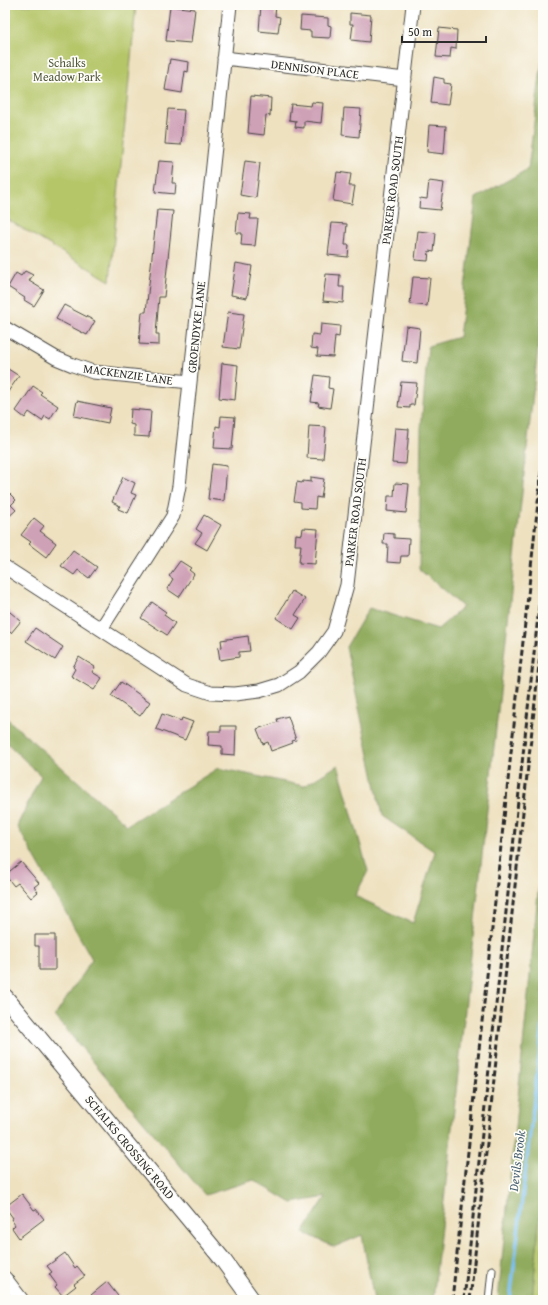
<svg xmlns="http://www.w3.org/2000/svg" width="548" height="1305" viewBox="0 0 548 1305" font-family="'Gentium Book Plus',serif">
	<rect width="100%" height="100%" fill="#fdfcf7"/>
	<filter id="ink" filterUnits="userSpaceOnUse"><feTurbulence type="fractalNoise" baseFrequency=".025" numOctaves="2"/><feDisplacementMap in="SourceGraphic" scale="8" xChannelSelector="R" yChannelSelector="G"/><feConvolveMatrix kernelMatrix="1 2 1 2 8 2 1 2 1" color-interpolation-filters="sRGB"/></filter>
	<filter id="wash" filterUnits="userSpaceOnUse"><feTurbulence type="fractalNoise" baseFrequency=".012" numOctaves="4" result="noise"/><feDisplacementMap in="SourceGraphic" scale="16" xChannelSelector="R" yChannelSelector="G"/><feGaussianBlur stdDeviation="0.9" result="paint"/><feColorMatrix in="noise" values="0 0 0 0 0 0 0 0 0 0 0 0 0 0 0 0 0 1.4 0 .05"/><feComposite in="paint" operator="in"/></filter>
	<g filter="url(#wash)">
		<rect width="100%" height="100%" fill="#eee1c0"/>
		<path fill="#b5c669" stroke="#70784a" d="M5 5H136L110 281 5 218Z
			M543 1180V1300H532Z"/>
		<path fill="#90ab5d" stroke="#5e6b44" d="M543 53V303L433 1300H374L362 1235 334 1247 303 1232 326 1197 292 1203 254 1180 205 1195 55 1016 92 959 17 826 41 776 5 741V717L127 825 218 768 304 786 338 765 368 871 355 896 413 923 435 852 382 816 346 647 369 608 438 629 463 607 419 569 421 429 428 346 459 337 476 198 528 169Z
			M543 843V1180L532 1300H498Z"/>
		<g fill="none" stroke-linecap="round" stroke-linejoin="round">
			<path stroke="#79c0f1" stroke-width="3.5" d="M510 1300 543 1025"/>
		</g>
		<g id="blocks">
			<path fill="#cfa1b7" d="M261 5H276L275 16 280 17 278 33 259 31Z
				M170 6 195 9 191 43 166 41Z
				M350 13 371 15 369 42 351 40 353 24H350Z
				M301 16 328 18V25L331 26 330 38 311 37V31L300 30Z
				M439 28 457 30 456 49 451 48 450 58 436 57Z
				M170 59 189 62 188 72 185 71 182 93 165 90Z
				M434 77 444 79V83L451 84 448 105 431 103Z
				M251 96 271 98 270 116 266 115 264 135 248 133Z
				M312 102 323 103 321 123 304 121V128L295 127 296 121 289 120 291 104 311 106Z
				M344 108 361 109 359 137 342 135Z
				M168 109 184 110 181 145 165 144Z
				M429 125 446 126 444 154 427 152Z
				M159 161 174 162 172 183H176L175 194 155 192Z
				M245 161 260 163 256 198 240 195Z
				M337 172 351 174 349 186H355L352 204 333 201Z
				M429 181 444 183 440 210 419 208 420 198 427 199Z
				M157 210 173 211 164 297H159L156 334H159V345L139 344 142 312H146Z
				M238 213 251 214 250 219H258L255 246 241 245 242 233H236Z
				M332 223 347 224 345 245H349L348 257 328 255Z
				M418 231 436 233 434 252 429 251 428 261 415 260Z
				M236 263 252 266 247 298 231 295Z
				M25 271 33 275 29 281 44 290 34 306 24 300 25 298 8 287 16 273 21 276Z
				M326 274 340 275 339 287H344L343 303 323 301Z
				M413 277 430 278 427 306 410 304Z
				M64 305 95 321 87 335 56 319Z
				M228 312 244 314 239 349 223 347Z
				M321 324 340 326 339 337 335 336 333 357 317 356 318 349 311 348 312 334 320 335Z
				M406 326 420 328 417 363 402 361Z
				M222 363 238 365 235 400 219 398Z
				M5 367 19 376 5 396Z
				M315 375 329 377 328 388 333 389 330 408 318 406 319 403 311 402Z
				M401 382 417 383 414 405H410V408L398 407Z
				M33 386 42 392 40 394 58 406 50 419 45 416 42 421 29 412 25 418 16 411Z
				M77 401 111 408 108 423 74 416Z
				M131 409 151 411 149 437 134 436V425L130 424Z
				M221 416 235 417 232 449 214 448 216 426 220 427Z
				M309 426 326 427 323 459 307 458Z
				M395 428 409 429 406 464 392 463Z
				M212 464 227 466 224 501 208 499Z
				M123 477 135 483 131 493 136 495 128 513 118 509 120 506 112 502Z
				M311 477 324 479 321 498 316 497 315 509 301 508V502L294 501 297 482 302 483 303 481 311 482Z
				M395 483 409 484 406 513 387 511 388 496H394Z
				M10 494 16 500 11 505 16 510 5 520V498Z
				M204 515 221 525 207 550 195 543 202 533 196 529Z
				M34 518 44 526 40 531 56 543 46 557 29 544 31 542 21 535Z
				M303 528 318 529 315 564 299 563 301 545H295L296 534 302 535Z
				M384 533 394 534V538L409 539 408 556H401L400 563 387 562 388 544H383Z
				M73 550 97 567 89 578 78 570 74 575 61 566Z
				M180 561 191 568 189 570 194 574 179 597 167 589 173 579 169 576Z
				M292 591 305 599 295 615 300 618 293 629 276 618Z
				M152 602 166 612 164 615 175 623 167 635 141 618Z
				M5 608 21 621 11 633 5 628Z
				M35 628 63 647 55 660 26 641Z
				M248 636 250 651 239 652V657L220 660 218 648 222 647 221 640Z
				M79 657 95 667 92 672 102 678 94 690 71 676 75 669 73 667Z
				M121 682 150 702 140 716 111 696Z
				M162 714 181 721 182 718 193 722 185 740 156 729Z
				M288 716 296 740 292 741 293 743 271 751 268 742 263 744 257 729 278 722 277 719Z
				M221 726H236L235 755 222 754V746L208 745 209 731H221Z
				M21 862 39 883 34 887 38 892 31 898 18 883 14 886 5 875Z
				M35 935H55V970H39V946H35Z
				M22 1194 34 1210 36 1209 44 1219 19 1238 12 1228 15 1225 11 1219 13 1218 5 1207Z
				M65 1253 75 1268 77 1266 85 1276 74 1284 76 1286 63 1296 55 1287 57 1285 49 1274 52 1272 47 1266Z
				M107 1282 121 1300H95L91 1295Z"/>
		</g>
	</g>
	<g filter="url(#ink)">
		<use href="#blocks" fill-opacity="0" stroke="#484641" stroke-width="1"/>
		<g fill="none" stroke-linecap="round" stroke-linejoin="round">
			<defs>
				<path id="service" d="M489 1300 492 1270"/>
				<path id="minor" d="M224 58 405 79
					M5 328 56 358 73 365 93 372 190 382
					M5 567 187 685 211 693 235 694 259 691 279 685 299 672 319 652 334 631 347 585 413 5
					M101 629 173 516 179 486 230 5
					M5 1278 22 1300"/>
				<path id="tertiary" d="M5 997 223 1260 252 1300"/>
			</defs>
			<use href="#service" stroke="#484641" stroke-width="9"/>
			<use href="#minor" stroke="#484641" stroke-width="15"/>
			<use href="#tertiary" stroke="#484641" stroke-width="18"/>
			<use href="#service" stroke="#fff" stroke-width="7"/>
			<use href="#minor" stroke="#fff" stroke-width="13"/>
			<use href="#tertiary" stroke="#fff" stroke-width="16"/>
			<path stroke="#2b2b2b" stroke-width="3" stroke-dasharray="6 3" stroke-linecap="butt" d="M452 1300 543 456
				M464 1300 543 570
				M470 1300 543 628"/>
		</g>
	</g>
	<g text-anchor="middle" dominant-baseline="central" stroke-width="3.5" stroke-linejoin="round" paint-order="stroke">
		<g font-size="12" fill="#545a3e" stroke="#fdfcf7">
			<text x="67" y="62">Schalks<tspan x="67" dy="14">Meadow Park</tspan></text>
		</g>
		<g font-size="12" fill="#2b2b2b" stroke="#fdfcf7">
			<text transform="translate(315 69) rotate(7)">DENNISON PLACE</text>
			<text transform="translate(392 190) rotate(-83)">PARKER ROAD SOUTH</text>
			<text transform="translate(196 327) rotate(-84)">GROENDYKE LANE</text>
			<text transform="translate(128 374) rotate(8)">MACKENZIE LANE</text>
			<text transform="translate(355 512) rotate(-83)">PARKER ROAD SOUTH</text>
			<text transform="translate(130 1147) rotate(50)">SCHALKS CROSSING ROAD</text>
		</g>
		<g font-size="13" font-style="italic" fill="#465f70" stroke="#fdfcf7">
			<text transform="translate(517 1161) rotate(-83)">Devils Brook</text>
		</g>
	</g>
	<rect width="548" height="1305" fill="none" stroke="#fdfcf7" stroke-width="20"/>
	<path d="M402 36v6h84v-6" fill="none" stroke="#2b2b2b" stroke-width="2"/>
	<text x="408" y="36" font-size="12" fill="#2b2b2b" stroke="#fdfcf7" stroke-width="3" paint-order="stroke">50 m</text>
</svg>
